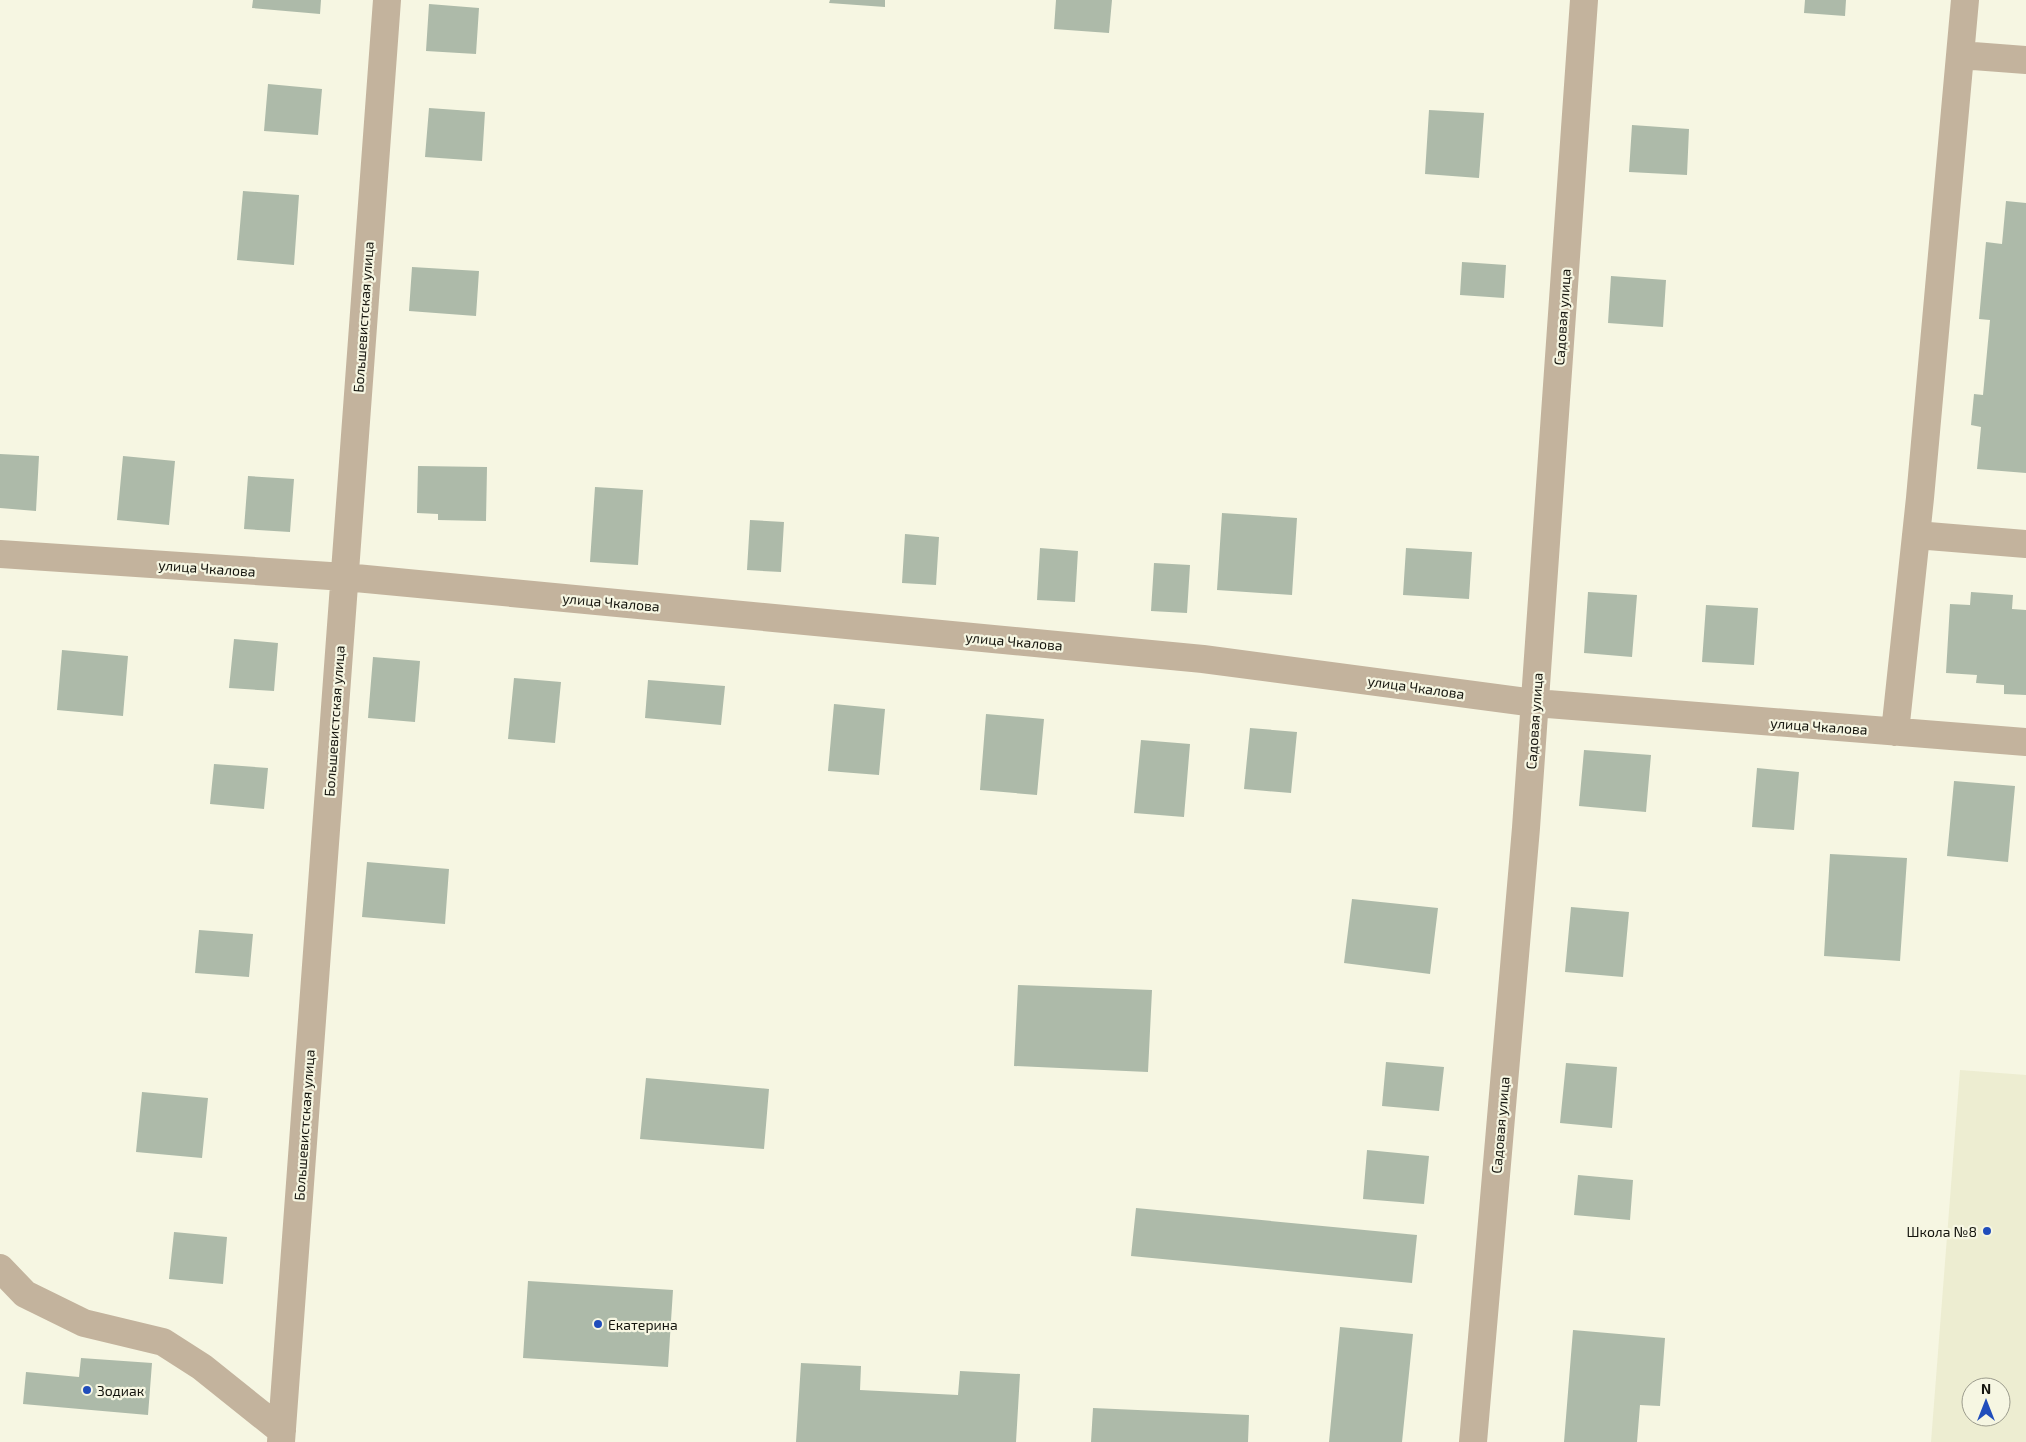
<svg xmlns="http://www.w3.org/2000/svg" width="2026" height="1442" viewBox="0 0 2026 1442" font-family="'Exo 2',sans-serif">
	<rect width="100%" height="100%" fill="#f6f6e2"/>
	<path fill="#ededd1" fill-rule="evenodd" d="M1960 1070 2026 1075V1442H1931ZM1971 1387H2001V1417H1971Z"/>
	<path fill="#adbaa9" d="M253 0H321L320 14 252 8Z
		M830 0H885V7L829 3Z
		M1056 0H1112L1109 33 1054 29Z
		M1805 0H1846L1845 16 1804 13Z
		M429 4 479 8 476 54 426 51Z
		M268 84 322 89 318 135 264 131Z
		M429 108 485 112 482 161 425 157Z
		M1429 110 1484 113 1479 178 1425 174Z
		M1632 125 1689 129 1687 175 1629 172Z
		M243 191 299 195 294 265 237 260Z
		M2006 201 2026 203V473L1977 469 1981 427 1971 425 1974 394 1983 395 1990 320 1979 319 1986 242 2002 244Z
		M1462 262 1506 265 1504 298 1460 295Z
		M412 267 479 271 476 316 409 311Z
		M1611 276 1666 280 1663 327 1608 323Z
		M0 454 39 456 36 511 0 508Z
		M123 456 175 461 169 525 117 520Z
		M418 466 487 467 486 521 438 520V514L417 513Z
		M248 476 294 479 290 532 244 529Z
		M595 487 643 490 638 565 590 562Z
		M1222 513 1297 518 1292 595 1217 590Z
		M750 520 784 522 781 572 747 570Z
		M905 534 939 537 936 585 902 583Z
		M1040 548 1078 551 1075 602 1037 600Z
		M1406 548 1472 552 1469 599 1403 595Z
		M1154 563 1190 565 1187 613 1151 611Z
		M1588 592 1637 595 1632 657 1584 653Z
		M1971 592 2013 595 2012 609 2026 610V695L2004 694V685L1976 683 1977 675 1946 673 1950 604 1970 605Z
		M1706 605 1758 608 1754 665 1702 662Z
		M234 639 278 643 274 691 229 688Z
		M62 650 128 656 123 716 57 710Z
		M373 657 420 661 415 722 368 718Z
		M514 678 561 682 555 743 508 739Z
		M648 680 725 686 721 725 645 718Z
		M834 704 885 709 879 775 828 771Z
		M986 714 1044 719 1037 795 980 790Z
		M1250 728 1297 732 1291 793 1244 789Z
		M1141 740 1190 744 1184 817 1134 813Z
		M1584 750 1651 755 1646 812 1579 806Z
		M214 764 268 768 264 809 210 804Z
		M1757 768 1799 772 1794 830 1752 827Z
		M1954 781 2015 786 2008 862 1947 856Z
		M1830 854 1907 858 1900 961 1824 956Z
		M367 862 449 869 445 924 362 917Z
		M1352 899 1438 908 1430 974 1344 963Z
		M1571 907 1629 912 1623 977 1565 972Z
		M199 930 253 934 249 977 195 973Z
		M1018 985 1152 990 1148 1072 1014 1066Z
		M1386 1062 1444 1067 1439 1111 1382 1106Z
		M1566 1063 1617 1067 1612 1128 1560 1123Z
		M646 1078 769 1089 764 1149 640 1139Z
		M142 1092 208 1098 202 1158 136 1152Z
		M1367 1150 1429 1156 1424 1204 1363 1199Z
		M1578 1175 1633 1180 1630 1220 1574 1215Z
		M1136 1208 1417 1235 1412 1283 1131 1256Z
		M174 1232 227 1237 223 1284 169 1279Z
		M528 1281 673 1290 668 1367 523 1358Z
		M1340 1327 1413 1334 1402 1442H1329Z
		M1573 1330 1665 1338 1660 1406 1640 1405 1637 1442H1564Z
		M81 1358 152 1363 148 1415 23 1404 26 1372 79 1377Z
		M801 1363 861 1366 860 1390 958 1395 960 1371 1020 1374 1016 1442H796Z
		M1093 1408 1249 1415 1248 1442H1091Z"/>
	<g fill="none" stroke-linecap="round" stroke-linejoin="round">
		<path stroke="#c3b39d" stroke-width="28" d="M1960 55 2026 60
			M1916 535 2026 544
			M0 554 345 577 1203 659 1535 703 2026 742
			M1895 732 1920 498 1965 0
			M0 1268 25 1294 84 1323 163 1342 202 1367 282 1431
			M281 1442 387 0
			M1473 1442 1526 828 1584 0"/>
	</g>
	<g fill="#204dbb" stroke="#f6f6e2" stroke-width="2">
		<circle cx="1987" cy="1231" r="5"/>
		<circle cx="598" cy="1324" r="5"/>
		<circle cx="87" cy="1390" r="5"/>
	</g>
	<g text-anchor="middle" dominant-baseline="central" stroke-width="4.5" stroke-linejoin="round" paint-order="stroke">
		<g font-size="14" fill="#14140d" stroke="#f6f6e2">
			<text transform="translate(363 317) rotate(-86)">Большевистская улица</text>
			<text transform="translate(1562 317) rotate(-86)">Садовая улица</text>
			<text transform="translate(207 568) rotate(4)">улица Чкалова</text>
			<text transform="translate(611 602) rotate(5)">улица Чкалова</text>
			<text transform="translate(1014 641) rotate(5)">улица Чкалова</text>
			<text transform="translate(1416 687) rotate(8)">улица Чкалова</text>
			<text transform="translate(334 721) rotate(-86)">Большевистская улица</text>
			<text transform="translate(1534 721) rotate(-86)">Садовая улица</text>
			<text transform="translate(1819 726) rotate(4)">улица Чкалова</text>
			<text transform="translate(304 1125) rotate(-86)">Большевистская улица</text>
			<text transform="translate(1500 1125) rotate(-85)">Садовая улица</text>
		</g>
		<g font-size="14" fill="#14140d" stroke="#f6f6e2" text-anchor="start">
			<text x="1977" y="1231" text-anchor="end">Школа №8</text>
			<text x="608" y="1324">Екатерина</text>
			<text x="97" y="1390">Зодиак</text>
		</g>
	</g>
	<g transform="translate(1986 1402)"><circle r="24" fill="#f6f6e2" stroke="#9c9c8d"/>
	<path d="M0-4L9 19L0 12L-9 19Z" fill="#204dbb"/>
	<text y="-8" font-size="14" font-weight="bold" text-anchor="middle" fill="#14140d">N</text>
	</g>
</svg>
